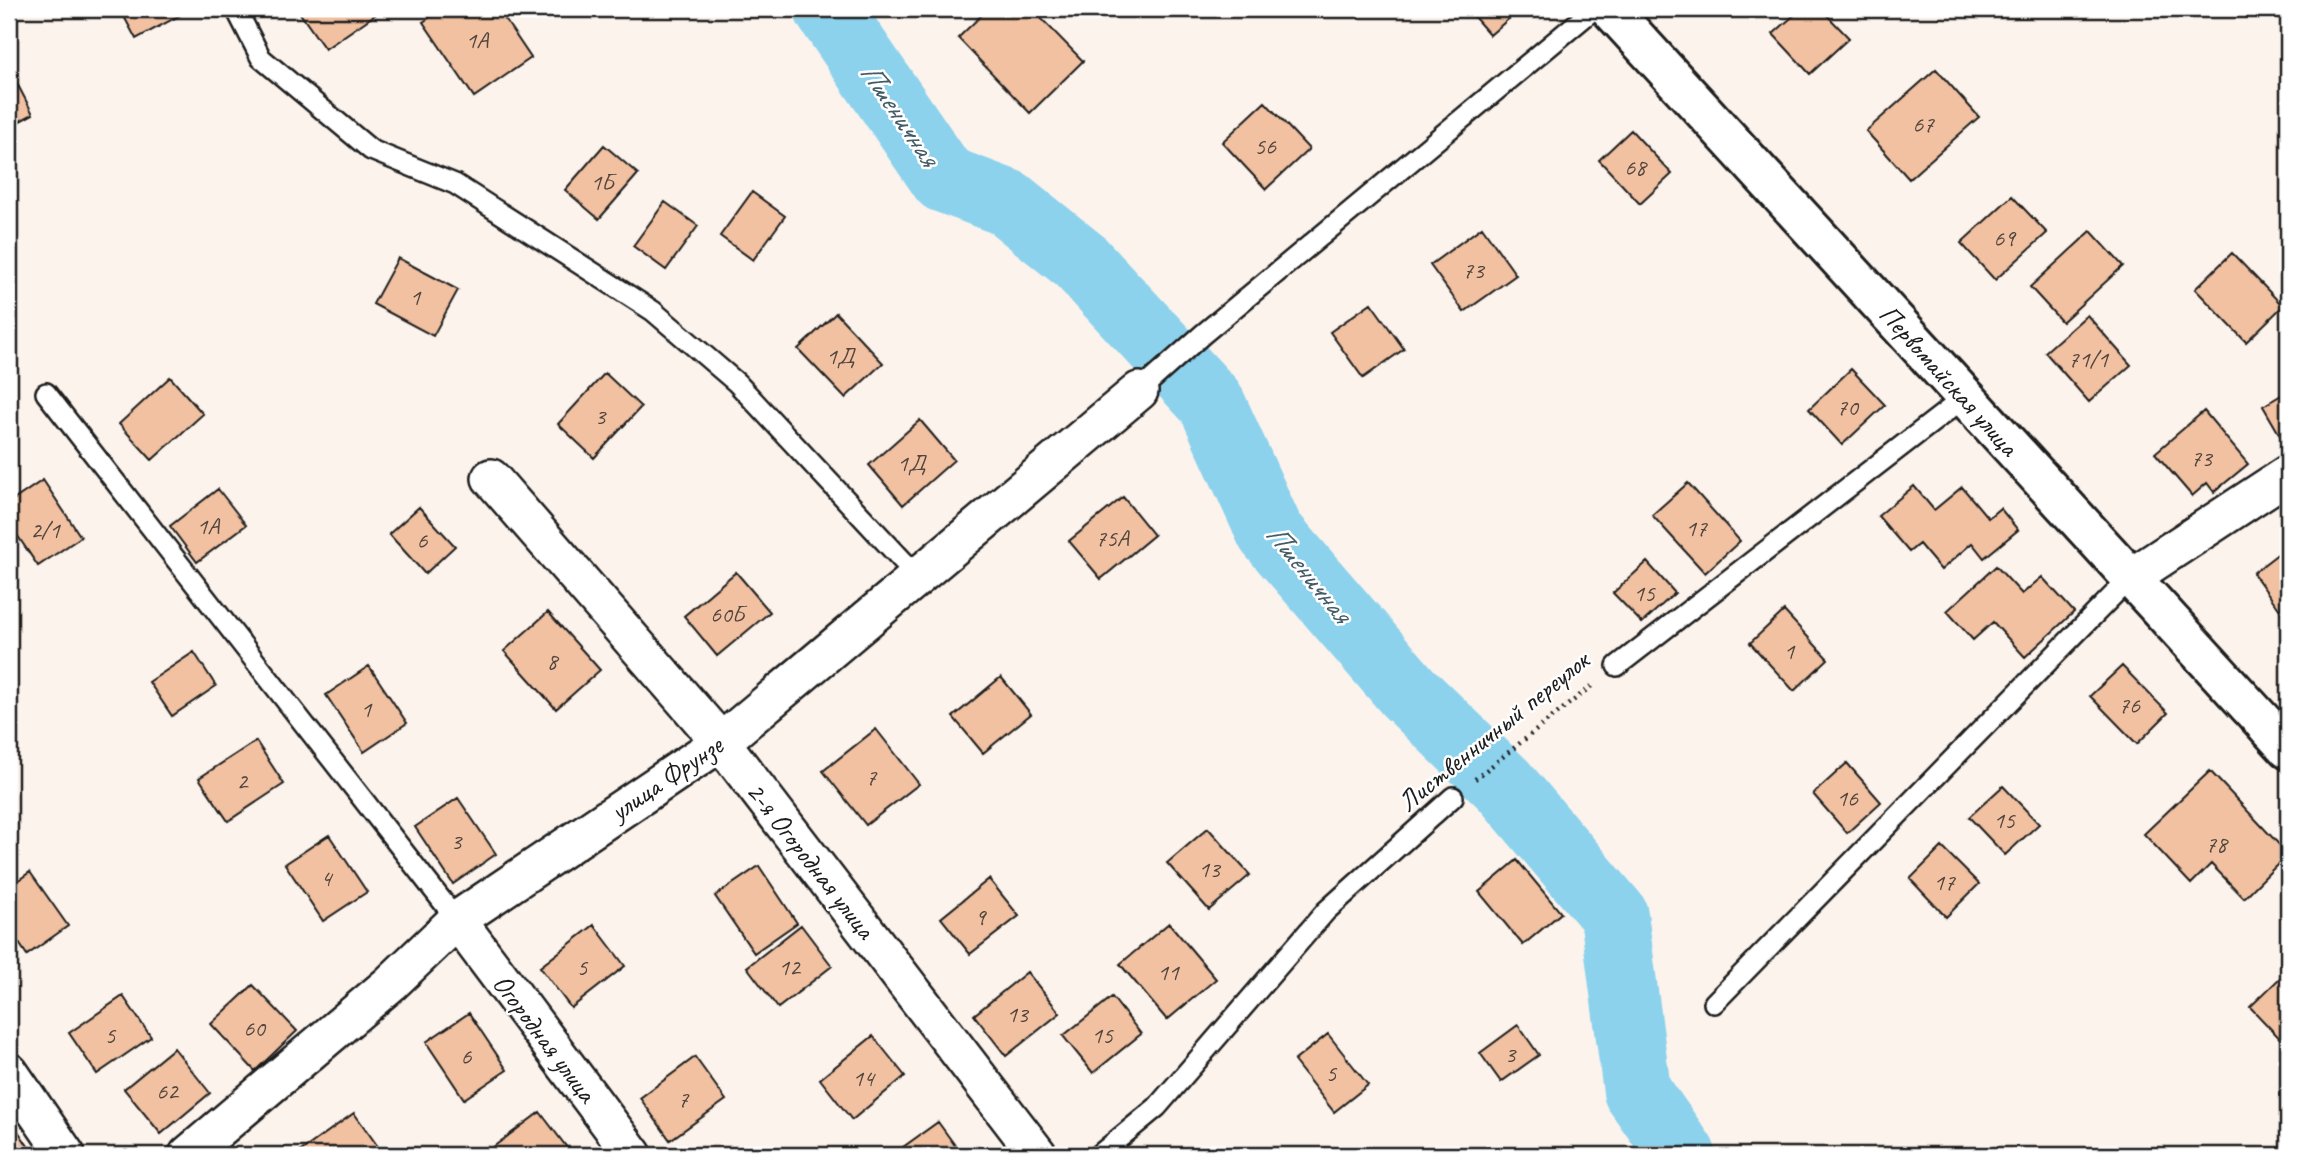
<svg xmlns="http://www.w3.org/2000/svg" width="2297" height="1164" viewBox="0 0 2297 1164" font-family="Caveat,sans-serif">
	<rect width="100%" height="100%" fill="#fcf3ec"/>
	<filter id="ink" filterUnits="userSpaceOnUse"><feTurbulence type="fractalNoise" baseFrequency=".0143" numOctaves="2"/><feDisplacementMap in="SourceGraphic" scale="14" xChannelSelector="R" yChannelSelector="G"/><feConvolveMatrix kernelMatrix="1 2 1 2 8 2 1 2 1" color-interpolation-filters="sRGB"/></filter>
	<g filter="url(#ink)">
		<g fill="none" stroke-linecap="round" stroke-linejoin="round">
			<path stroke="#8cd2ed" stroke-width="68" d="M828 9 944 179 1008 203 1080 261 1211 402 1270 532 1408 692 1504 785 1614 915 1637 1091 1682 1155"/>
		</g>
		<path fill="#f1c1a1" stroke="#1c1c1c" stroke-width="2" d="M120 9H186L188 11 136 39Z
			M297 9H380L382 10 325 49Z
			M442 9H498L531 58 474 97 423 22Z
			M988 9H1032L1083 61 1030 113 958 38Z
			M1467 9H1520L1490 35Z
			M1801 9H1821L1849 38 1810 74 1773 34Z
			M9 68 33 114 9 127Z
			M1936 69 1979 117 1909 179 1866 131Z
			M1265 102 1309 149 1266 189 1222 142Z
			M1631 130 1672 174 1640 204 1599 160Z
			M604 145 638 174 599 219 565 190Z
			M752 192 785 216 753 260 720 236Z
			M2012 196 2047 233 1995 280 1961 243Z
			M665 202 698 226 666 270 633 246Z
			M1482 227 1516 275 1464 312 1430 265Z
			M2091 231 2123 266 2062 322 2030 287Z
			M2232 253 2283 306 2246 342 2195 289Z
			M398 258 458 290 433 336 373 304Z
			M1371 303 1404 349 1363 378 1330 332Z
			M836 313 883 363 845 398 798 349Z
			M2087 315 2131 365 2089 402 2045 352Z
			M1851 369 1885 405 1842 445 1809 409Z
			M605 373 641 407 594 458 558 424Z
			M170 377 203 414 152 460 119 424Z
			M2288 391V449L2263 406Z
			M2204 411 2248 464 2214 492 2207 483 2192 496 2155 453Z
			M920 420 954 460 903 505 869 465Z
			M43 480 81 537 38 566 9 523V503Z
			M1688 483 1740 541 1705 573 1652 515Z
			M1914 486 1934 510 1962 487 1988 518 2000 508 2018 530 1984 558 1972 543 1941 570 1919 544 1909 552 1878 516Z
			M218 489 246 525 197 562 170 526Z
			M1123 497 1154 535 1101 579 1069 541Z
			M419 507 455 546 425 574 389 534Z
			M2288 546V621L2253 573Z
			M1647 562 1675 593 1642 623 1613 593Z
			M1996 566 2022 594 2042 577 2074 612 2025 657 1993 622 1973 640 1947 611Z
			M736 572 770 612 717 656 684 616Z
			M1784 611 1828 659 1794 691 1750 643Z
			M548 612 600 670 556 709 504 651Z
			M194 652 216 686 172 716 149 682Z
			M369 666 407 723 364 752 326 695Z
			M2122 666 2168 713 2137 744 2090 696Z
			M1001 677 1031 714 983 753 953 717Z
			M876 729 919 784 866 825 823 771Z
			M256 741 284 784 228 821 199 778Z
			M1847 763 1881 802 1847 833 1813 794Z
			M2210 771 2288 854 2244 898 2211 864 2191 884 2144 834Z
			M2003 786 2039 824 2005 855 1969 817Z
			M458 798 496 854 453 884 415 827Z
			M1208 828 1250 875 1209 910 1167 863Z
			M329 835 367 892 323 921 285 864Z
			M1942 847 1979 884 1946 917 1910 879Z
			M1517 860 1561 913 1523 945 1479 892Z
			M759 866 797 923 754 953 715 896Z
			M30 872 68 926 27 955 9 928V887Z
			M989 879 1019 916 970 954 941 918Z
			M1169 923 1216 979 1167 1020 1120 964Z
			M594 925 625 966 571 1008 540 967Z
			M801 925 832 966 778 1008 747 967Z
			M2288 970V1047L2250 1007Z
			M1027 972 1060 1013 1006 1056 974 1015Z
			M253 985 297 1031 255 1071 211 1024Z
			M123 996 151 1037 97 1074 69 1033Z
			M1112 997 1141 1034 1093 1073 1063 1036Z
			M469 1013 507 1070 464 1099 426 1042Z
			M1518 1025 1539 1055 1501 1082 1480 1053Z
			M1328 1034 1368 1085 1334 1112 1294 1061Z
			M873 1036 905 1076 852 1120 820 1079Z
			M174 1048 210 1093 161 1134 124 1089Z
			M695 1057 726 1100 670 1140 640 1098Z
			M540 1112 571 1153 569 1155H486L485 1153Z
			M354 1113 384 1155H304L301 1151Z
			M938 1122 962 1155H892Z
			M14 1125 34 1155H9V1129Z"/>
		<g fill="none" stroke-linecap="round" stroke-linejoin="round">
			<defs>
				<path id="service" d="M236 9 261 58 371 150 455 184 653 311 737 383 918 577
					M1139 391 1203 334 1594 9
					M46 393 457 920
					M1617 666 1965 397
					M1714 1003 2130 578
					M1099 1155 1157 1107 1326 911 1453 797"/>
				<path id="minor" d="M491 478 721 742 1038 1155
					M2130 578 2288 474
					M457 920 633 1155
					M9 1072 66 1155
					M188 1155 391 983 457 920 721 742 1139 391"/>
				<path id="tertiary" d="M1610 9 2288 749"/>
			</defs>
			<use href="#service" stroke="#1c1c1c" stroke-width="24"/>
			<use href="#minor" stroke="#1c1c1c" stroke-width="42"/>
			<use href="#tertiary" stroke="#1c1c1c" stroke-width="44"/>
			<path stroke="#1c1c1c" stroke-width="4.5" stroke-dasharray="2 5" stroke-linecap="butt" d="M1475 779 1594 684"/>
			<use href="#service" stroke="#fff" stroke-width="19"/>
			<use href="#minor" stroke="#fff" stroke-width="37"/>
			<use href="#tertiary" stroke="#fff" stroke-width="38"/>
		</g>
	</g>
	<g text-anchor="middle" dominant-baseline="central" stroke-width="5" stroke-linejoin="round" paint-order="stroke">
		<g font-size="24" fill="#51453d">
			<text x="477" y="40">1А</text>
			<text x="1923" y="124">67</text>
			<text x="1265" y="146">56</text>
			<text x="1635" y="167">68</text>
			<text x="602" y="182">1Б</text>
			<text x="2004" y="238">69</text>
			<text x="1473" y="270">73</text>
			<text x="415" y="297">1</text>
			<text x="840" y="356">1Д</text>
			<text x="2088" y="359">71/1</text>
			<text x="1847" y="407">70</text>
			<text x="600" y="416">3</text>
			<text x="2201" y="458">73</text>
			<text x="911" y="463">1Д</text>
			<text x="208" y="526">1А</text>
			<text x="1696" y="528">17</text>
			<text x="45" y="530">2/1</text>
			<text x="1112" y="538">75А</text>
			<text x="422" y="540">6</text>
			<text x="1644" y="593">15</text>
			<text x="727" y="614">60Б</text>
			<text x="1789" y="651">1</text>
			<text x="552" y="661">8</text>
			<text x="2129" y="705">76</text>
			<text x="366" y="709">1</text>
			<text x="871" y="777">7</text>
			<text x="242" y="781">2</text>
			<text x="1847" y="798">16</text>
			<text x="2004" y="820">15</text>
			<text x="456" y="841">3</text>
			<text x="2216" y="844">78</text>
			<text x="1209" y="869">13</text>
			<text x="326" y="878">4</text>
			<text x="1944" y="882">17</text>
			<text x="980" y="917">9</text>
			<text x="582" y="967">5</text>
			<text x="789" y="967">12</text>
			<text x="1168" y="972">11</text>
			<text x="1017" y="1014">13</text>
			<text x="254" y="1028">60</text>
			<text x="110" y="1035">5</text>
			<text x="1102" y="1035">15</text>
			<text x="1510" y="1054">3</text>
			<text x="466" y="1056">6</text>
			<text x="1331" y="1073">5</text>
			<text x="863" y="1078">14</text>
			<text x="167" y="1091">62</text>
			<text x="683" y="1099">7</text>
		</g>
		<g font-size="28" fill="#1c1c1c" stroke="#fff">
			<text transform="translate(1949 380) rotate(48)">Первомайская улица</text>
			<text transform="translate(1493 731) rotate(-39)">Лиственничный переулок</text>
			<text transform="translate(666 778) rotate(-34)">улица Фрунзе</text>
			<text transform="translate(811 860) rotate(52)">2-я Огородная улица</text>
			<text transform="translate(545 1038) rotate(53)">Огородная улица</text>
		</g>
		<g font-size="30" font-style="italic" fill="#435c65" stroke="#fff">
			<text transform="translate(900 114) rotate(56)">Пшеничная</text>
			<text transform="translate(1309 573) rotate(51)">Пшеничная</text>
		</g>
	</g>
	<rect width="2297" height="1164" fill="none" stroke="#fff" stroke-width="35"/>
	<rect x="18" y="18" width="2262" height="1129" fill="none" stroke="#1c1c1c" stroke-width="2.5" filter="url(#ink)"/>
</svg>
